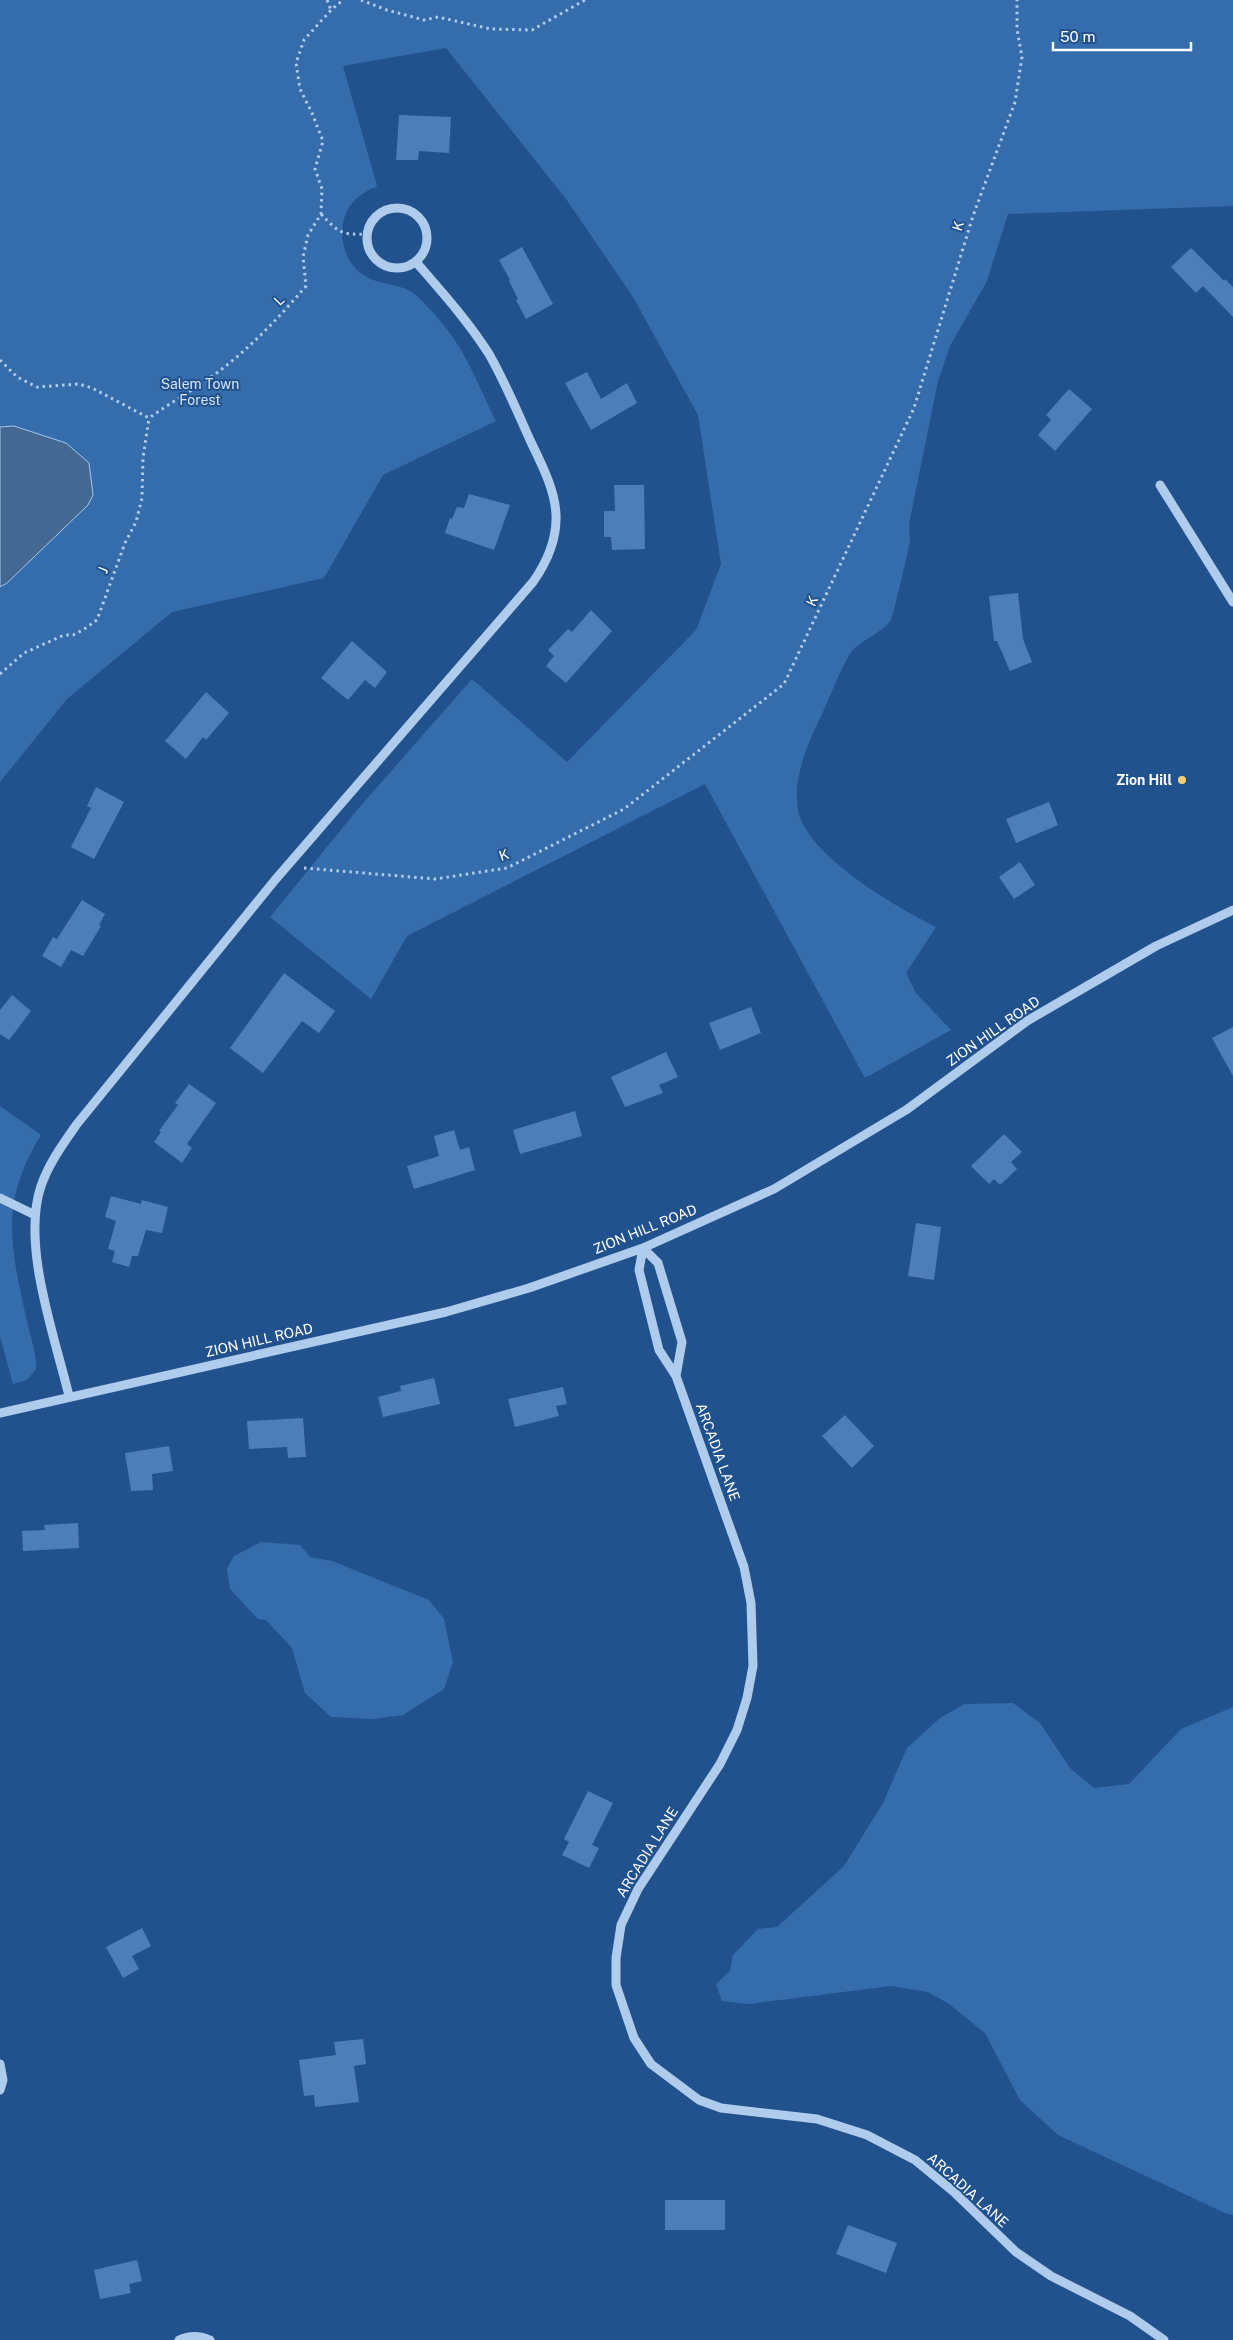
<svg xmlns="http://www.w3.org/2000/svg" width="1233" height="2340" viewBox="0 0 1233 2340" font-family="'Public Sans',sans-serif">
	<rect width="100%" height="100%" fill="#21528e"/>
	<path fill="#356cab" d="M0 0H1233V206L1008 214 987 281 950 346 938 381 909 524C909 529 910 534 910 539 910 546 893 615 891 620 883 632 862 640 852 651 843 663 830 697 823 712 809 741 792 777 798 810 806 855 896 907 936 927L906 973 916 993 951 1030 865 1078 705 784 407 936 371 999 270 917 357 810 472 679 567 762 696 630 721 564 698 415 633 297 566 199 446 48 343 66 377 186C366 191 357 196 350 206 335 228 342 262 365 276 383 287 405 282 420 299 435 314 450 331 461 350 474 372 484 398 496 421L383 475 324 578 172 612 67 699 0 782Z
		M0 1106 41 1135C0 1202 10 1244 26 1317 29 1333 37 1353 36 1369L27 1380 13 1384 0 1336Z
		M261 1542 300 1545 310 1557 332 1561 429 1600 444 1619 453 1662 444 1689 403 1715 373 1719 331 1717 305 1693 292 1648 266 1620 258 1619 230 1589 227 1569 234 1556Z
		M1013 1703 1040 1723 1070 1768 1094 1788 1129 1784 1181 1729 1233 1707V2215L1225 2213 1058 2135 1020 2100 985 2033 949 2004 928 1992 891 1986 749 2004 722 2001 716 1984 730 1971 733 1955 758 1929 777 1927 844 1866 883 1803 907 1748 940 1718 965 1704Z"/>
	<path fill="#456893" stroke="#a4c7ed" d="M14 426 66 443 89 463 93 495 88 505 7 583 0 587V427Z"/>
	<path fill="#4e7eb7" d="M399 115 451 117 449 153 419 151 418 160H396Z
		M522 247 553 304 526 319 516 300 518 299 509 281 510 280 499 260Z
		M1191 248 1224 281 1225 279 1233 287V317L1203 286 1196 293 1171 267Z
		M587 372 601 399 627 383 637 403 591 430 565 383Z
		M1069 389 1092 409 1055 451 1038 435 1051 420 1046 415Z
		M614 485H644L645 549 612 550 611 537H604V511H615Z
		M469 494 510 505 494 550 445 533 450 518 452 519 457 507 464 508Z
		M1018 593 1023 639 1032 662 1010 671 997 641H994L989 596Z
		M591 610 612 631 566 683 546 666 554 656 548 650 568 629 572 632Z
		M352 641 387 672 375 688 365 680 348 700 321 678Z
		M206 692 229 713 206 740 203 737 186 759 165 741Z
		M96 787 124 802 94 859 71 847 91 808 87 806Z
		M1049 802 1058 825 1016 843 1006 819Z
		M1020 862 1035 885 1014 899 999 877Z
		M82 900 105 914 99 925 101 926 83 956 71 950 61 967 42 956 53 937 57 939Z
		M284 973 335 1011 319 1033 302 1021 263 1073 230 1048Z
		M12 995 31 1011 9 1040 0 1034V1010Z
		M751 1007 761 1033 720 1050 709 1023Z
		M1233 1027V1076L1212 1038Z
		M666 1052 678 1077 659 1085 663 1093 625 1107 611 1077Z
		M189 1084 216 1103 187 1144 192 1148 182 1163 154 1142 161 1132 159 1131 178 1105 175 1103Z
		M575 1111 582 1136 520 1154 513 1130Z
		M454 1130 460 1150 469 1147 475 1170 414 1189 407 1166 439 1156 434 1136Z
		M1004 1134 1022 1152 1011 1162 1017 1169 1000 1185 994 1179 989 1184 971 1166Z
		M111 1196 141 1204 142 1200 168 1207 162 1233 146 1230 138 1256H132L129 1267 112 1262 115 1251 108 1249 116 1221 105 1217Z
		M916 1223 941 1227 934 1280 908 1276Z
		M434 1378 440 1404 383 1417 378 1397 401 1391 400 1386Z
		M563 1387 567 1404 556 1406 559 1416 515 1427 508 1399Z
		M845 1415 874 1446 852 1468 822 1436Z
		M303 1418 306 1457 288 1458 287 1447 249 1449 247 1421Z
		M169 1446 173 1471 152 1474 153 1490 131 1491 125 1453Z
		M78 1523 79 1548 23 1551 22 1531 45 1530 44 1525Z
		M588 1791 613 1803 592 1845 599 1848 589 1868 562 1855 569 1842 564 1839Z
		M142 1928 151 1946 132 1956 139 1969 123 1978 106 1947Z
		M363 2039 366 2064 354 2066 359 2102 315 2107 314 2095 304 2096 299 2060 336 2055 334 2042Z
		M665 2200H725V2230H665Z
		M848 2225 897 2243 886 2273 836 2254Z
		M137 2260 142 2281 129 2284 131 2293 100 2299 94 2270Z"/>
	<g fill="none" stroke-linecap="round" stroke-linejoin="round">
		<path stroke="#b0ccec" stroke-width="3" stroke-dasharray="2.5 4" stroke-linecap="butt" d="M327 0 331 10
			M361 0 387 10 424 20 438 17 491 29 532 30 585 0
			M321 214C339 233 341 235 368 234
			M0 360 17 377 37 387 79 384 92 388 149 418C170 403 193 390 214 375 248 350 279 318 306 286L303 257 308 235 321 214 322 189 315 169 323 141 312 113 300 89 296 63 304 40 331 10 343 0
			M0 674 24 653 64 635H73L83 630 97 620 125 543 136 522 142 498 143 458 149 418
			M304 868 435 879 507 868 624 809 784 684 914 408 973 216 1015 102 1022 57 1017 29V0"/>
		<path stroke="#b0ccec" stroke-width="9" d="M367 238a30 30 0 1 1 60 0a30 30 0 1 1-60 0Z
			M1160 485 1233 602
			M0 1198 35 1215
			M643 1248 639 1270 659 1350 676 1376 744 1567 751 1603 753 1666 747 1698 737 1730 720 1764 638 1889 621 1925 616 1958V1985L634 2038 651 2064 699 2100 721 2108 817 2119 867 2135 915 2160 954 2192 1016 2252 1051 2276 1130 2316 1164 2340
			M643 1248 658 1263 682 1342 676 1376
			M69 1396C55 1337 21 1245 41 1186 49 1163 63 1144 77 1124L275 880 533 582C547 562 557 540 556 515 555 489 541 463 530 440 517 411 505 382 489 354 468 321 442 292 416 262
			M0 1413 446 1312 529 1288 643 1248 774 1189 906 1110 1027 1021 1156 946 1233 910
			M0 2064 3 2080 0 2090
			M179 2340C190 2335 199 2335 210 2340"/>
	</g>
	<circle fill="#f9cf71" stroke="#21528e" stroke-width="2" cx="1182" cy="780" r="5"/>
	<g text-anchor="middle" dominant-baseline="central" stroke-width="4" stroke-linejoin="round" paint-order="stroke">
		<g font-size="14" fill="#fff" stroke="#21528e">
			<text transform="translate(958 226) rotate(-73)">K</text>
			<text transform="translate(279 300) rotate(-45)">L</text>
			<text transform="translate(103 570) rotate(-68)">J</text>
			<text transform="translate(812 601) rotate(-64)">K</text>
			<text transform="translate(504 855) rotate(-19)">K</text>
			<text transform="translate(993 1031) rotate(-35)">ZION HILL ROAD</text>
			<text transform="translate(645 1229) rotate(-22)">ZION HILL ROAD</text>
			<text transform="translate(259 1340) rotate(-13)">ZION HILL ROAD</text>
			<text transform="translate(718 1452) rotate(70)">ARCADIA LANE</text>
			<text transform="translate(647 1852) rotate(-58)">ARCADIA LANE</text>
			<text transform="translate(968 2190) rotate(42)">ARCADIA LANE</text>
		</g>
		<g font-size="14" fill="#d5e6f9" stroke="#21528e">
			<text x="200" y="384">Salem Town<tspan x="200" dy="16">Forest</tspan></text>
		</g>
		<g font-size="14" font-weight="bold" fill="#fff" stroke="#21528e" text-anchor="end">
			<text x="1172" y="780">Zion Hill</text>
		</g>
	</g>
	<path d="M1053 42v8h138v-8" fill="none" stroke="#ffffff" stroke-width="2.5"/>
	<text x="1060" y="42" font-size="15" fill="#ffffff" stroke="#21528e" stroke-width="4" paint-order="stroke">50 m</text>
</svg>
